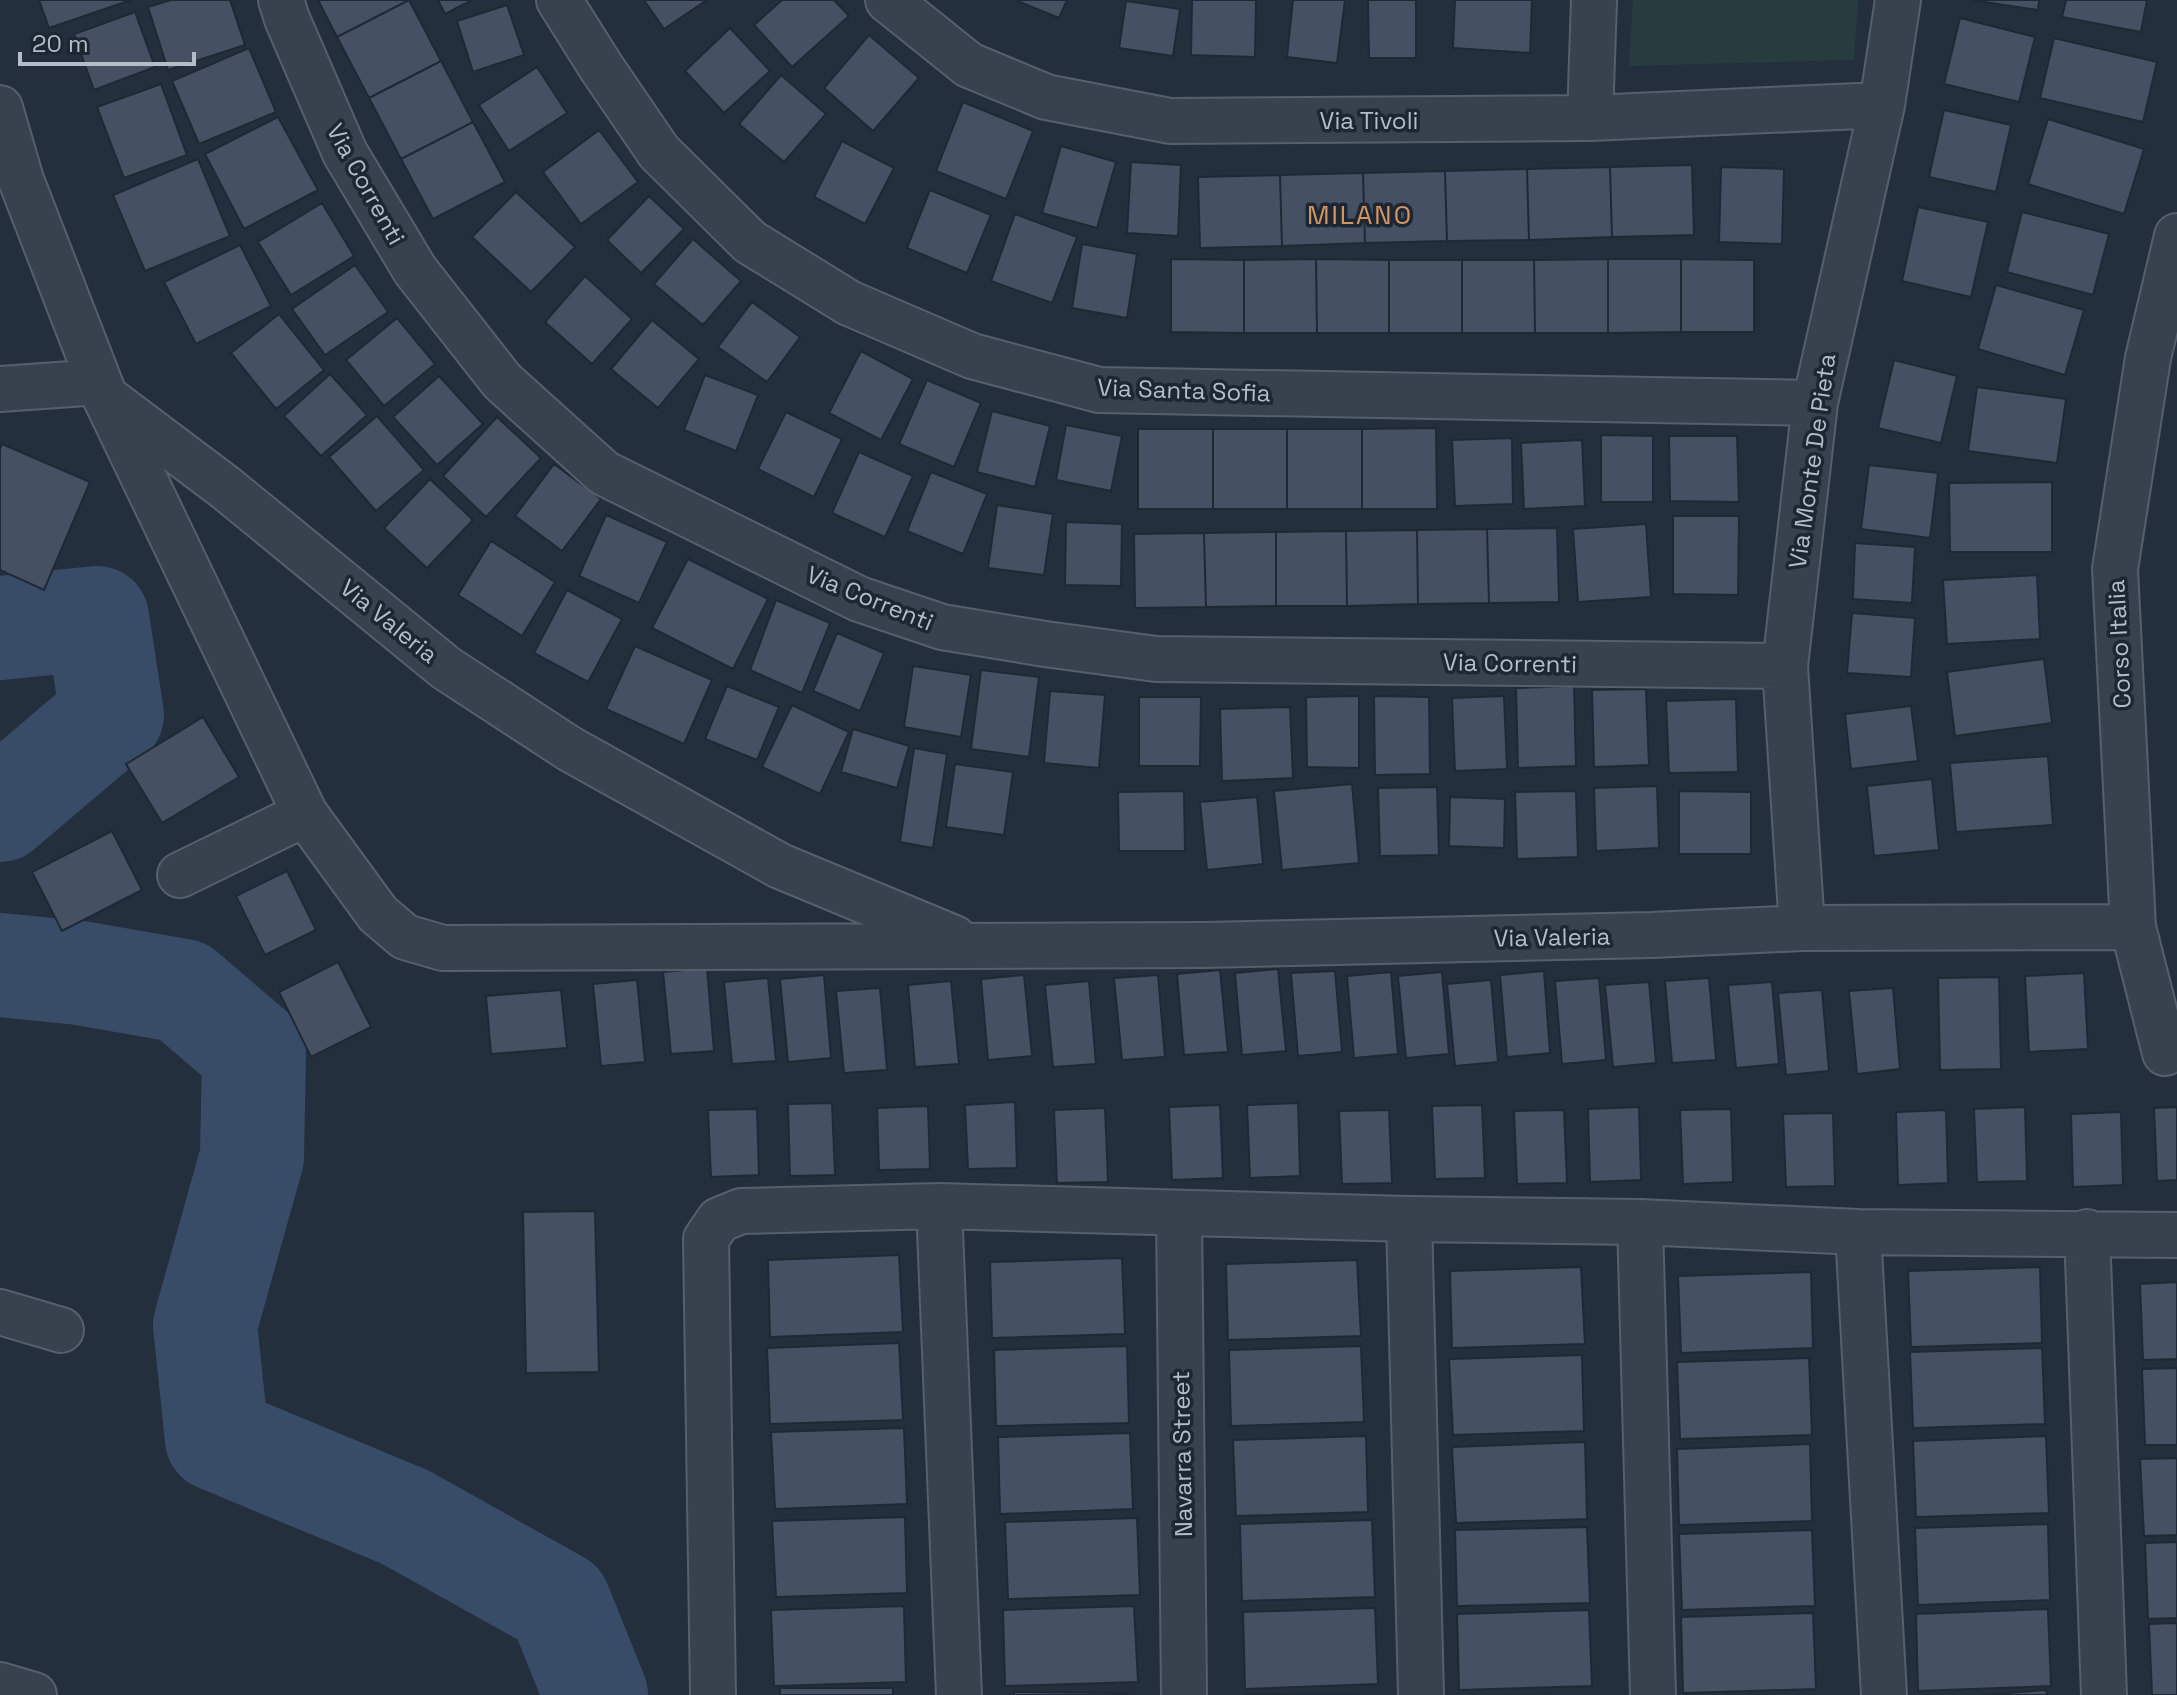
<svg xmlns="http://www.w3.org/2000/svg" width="2177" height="1695" viewBox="0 0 2177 1695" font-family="'Space Grotesk',sans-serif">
	<rect width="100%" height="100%" fill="#242f3e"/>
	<path fill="#263c3f" d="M1633 0H1858L1854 60 1629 66Z"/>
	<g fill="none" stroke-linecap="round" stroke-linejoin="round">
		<path stroke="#394c67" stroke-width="104" d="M0 628 97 618 112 715 0 810
			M0 965 80 973 183 991 254 1052 252 1157 205 1325 217 1439 405 1517 559 1603 596 1695"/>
	</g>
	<path fill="#455162" stroke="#1f2835" stroke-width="2" d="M39 0H131L49 28Z
		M171 0H230L245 45 168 70 148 7Z
		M318 0H409L337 37Z
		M409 0 441 61 369 98 337 37Z
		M438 0H472L445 14Z
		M644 0H707L664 29Z
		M782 0H834L849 16 792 67 754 25Z
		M1015 0H1067L1059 18Z
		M1192 0H1256L1255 57 1191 55Z
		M1293 0H1345L1337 63 1287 57Z
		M1368 0H1416V58H1369Z
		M1455 0H1532L1530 53 1453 48Z
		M1972 0H2039L2038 10Z
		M2066 0H2147L2141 32 2062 17Z
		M1126 1 1180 9 1173 56 1119 48Z
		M507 5 524 55 473 72 457 21Z
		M135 12 155 67 94 90 74 34Z
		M1960 18 2035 37 2019 102 1944 84Z
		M730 28 770 71 724 113 685 71Z
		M869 35 919 78 873 131 824 88Z
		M2054 38 2157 62 2143 122 2040 98Z
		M249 48 276 112 199 144 172 81Z
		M441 61 473 122 401 159 369 98Z
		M537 67 567 113 509 151 479 105Z
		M781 75 826 114 784 162 739 124Z
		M161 84 187 155 124 178 97 107Z
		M963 102 1033 131 1006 199 936 171Z
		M1944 110 2011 125 1996 192 1929 177Z
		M278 117 318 190 244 229 205 154Z
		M2048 119 2144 149 2124 214 2028 184Z
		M473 122 505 182 433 219 401 159Z
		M599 130 638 182 581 224 543 172Z
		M842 141 894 168 865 224 814 197Z
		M1061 146 1116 162 1097 228 1042 213Z
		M198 159 230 236 145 271 113 195Z
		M1131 162 1181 165 1178 236 1127 233Z
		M1692 165 1694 235 1612 237 1610 167Z
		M1610 167 1612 237 1529 240 1527 169Z
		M1721 167 1784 169 1782 244 1719 242Z
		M1527 169 1529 240 1447 241 1445 171Z
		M1445 171 1447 241 1365 243 1363 173Z
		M1363 173 1365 243 1282 246 1280 175Z
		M1280 175 1282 246 1200 248 1198 177Z
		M930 190 991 215 967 273 907 248Z
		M516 192 575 247 531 292 472 237Z
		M649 196 684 229 641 273 607 240Z
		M322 203 354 256 291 295 258 242Z
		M1918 207 1988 222 1971 297 1902 281Z
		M2022 212 2109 234 2093 295 2007 272Z
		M1015 214 1077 237 1052 303 991 281Z
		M693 239 741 281 703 325 654 284Z
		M1082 244 1137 254 1127 318 1072 308Z
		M240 245 271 306 196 344 164 282Z
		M1171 259 1244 260V333L1171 332Z
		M1316 259 1317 333H1244V260Z
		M1316 259 1389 260V333H1317Z
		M1608 259V333H1535L1534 260Z
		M1608 259H1681V332L1608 333Z
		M1681 259 1754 260V332H1681Z
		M1389 260H1462V333H1389Z
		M1462 260H1534L1535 333H1462Z
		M355 265 388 312 325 355 292 309Z
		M585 276 632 319 592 364 545 322Z
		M1996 285 2084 310 2065 375 1978 349Z
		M752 302 800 337 767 382 718 347Z
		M279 314 324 370 276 409 231 353Z
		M397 318 435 364 384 406 346 360Z
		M652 320 699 359 658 408 611 369Z
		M861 351 913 379 881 440 829 413Z
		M1894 360 1957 376 1941 443 1878 428Z
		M330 374 367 415 321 456 284 416Z
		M705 375 758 395 736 451 684 430Z
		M439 376 483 424 437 465 393 417Z
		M927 380 981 403 954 467 899 444Z
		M1977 387 2066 399 2057 463 1968 451Z
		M992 411 1050 426 1035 487 977 472Z
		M786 412 842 439 814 497 758 469Z
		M377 416 424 470 376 511 329 457Z
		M497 417 541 458 486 517 443 476Z
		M1066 425 1122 436 1111 491 1056 480Z
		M1436 428 1437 509H1362V429Z
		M1138 429H1213V509H1138Z
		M1213 429H1287V509H1213Z
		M1287 429H1362V509H1287Z
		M1601 435 1653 436V502H1601Z
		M1669 436H1737L1739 502 1670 501Z
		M1512 438 1513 504 1455 506 1452 440Z
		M1582 440 1585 506 1524 509 1521 443Z
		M2 444 90 482 44 590 0 570V449Z
		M859 452 913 476 885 537 832 513Z
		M554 464 601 499 562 551 515 516Z
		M1869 465 1938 473 1930 538 1861 529Z
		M931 472 987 494 963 554 907 531Z
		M430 479 473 520 427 568 384 528Z
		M2052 482V552H1950L1949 483Z
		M997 505 1053 514 1044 575 988 568Z
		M606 515 667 542 639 603 579 576Z
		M1673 516H1739L1738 595 1673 594Z
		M1066 522 1122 524 1121 586 1065 585Z
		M1646 524 1651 597 1578 602 1573 529Z
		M1557 528 1559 602 1489 603 1487 529Z
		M1487 529 1489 603 1418 604 1417 530Z
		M1417 530 1418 604 1347 606 1346 531Z
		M1346 531 1347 606H1276V532Z
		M1276 532V606L1206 607 1204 533Z
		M1204 533 1206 607 1135 608 1134 534Z
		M491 541 555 582 522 636 458 595Z
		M1855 543 1915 547 1912 603 1853 599Z
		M688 559 768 599 733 669 652 628Z
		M2037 575 2040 639 1947 644 1943 580Z
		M567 590 622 619 588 682 534 653Z
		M776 600 830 623 802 693 750 670Z
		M1852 613 1915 618 1911 677 1847 673Z
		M837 633 884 653 860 711 813 691Z
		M635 646 712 680 684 744 606 709Z
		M2044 659 2052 723 1955 736 1947 672Z
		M913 666 971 675 961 737 904 727Z
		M981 670 1039 677 1029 757 971 749Z
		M727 686 779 707 757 760 705 739Z
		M1574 686 1576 766 1518 768 1516 688Z
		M1646 689 1649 765 1594 767 1592 690Z
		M1050 691 1105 695 1099 768 1044 763Z
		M1359 696V768L1307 767 1306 697Z
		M1374 696 1429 697 1430 774 1375 775Z
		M1504 696 1507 769 1455 771 1452 698Z
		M1139 697H1201L1200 766H1139Z
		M1736 699 1738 772 1669 773 1666 701Z
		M792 705 849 732 820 794 762 767Z
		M1911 706 1918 761 1851 769 1845 714Z
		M1290 707 1293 778 1222 781 1220 709Z
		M203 717 239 777 162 823 126 764Z
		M853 729 909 746 897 788 841 772Z
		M914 748 947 754 933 848 900 842Z
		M2048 756 2053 825 1956 832 1950 763Z
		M955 764 1013 772 1004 835 946 827Z
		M1932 779 1939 850 1874 856 1867 786Z
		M1352 784 1359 863 1282 870 1274 791Z
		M1657 786 1659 848 1596 851 1594 788Z
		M1437 787 1439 855 1380 856 1378 788Z
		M1184 791 1185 851H1119L1118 792Z
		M1576 791 1578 857 1517 859 1515 792Z
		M1679 791 1751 792V854H1679Z
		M1257 797 1263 864 1207 870 1200 802Z
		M1450 797 1505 799 1504 848 1449 846Z
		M112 831 142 890 62 931 32 872Z
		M287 871 316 930 265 955 236 896Z
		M338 962 371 1027 311 1057 279 992Z
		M707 968 714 1051 671 1054 663 972Z
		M1278 969 1286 1051 1242 1055 1235 973Z
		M1220 970 1228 1052 1184 1055 1177 974Z
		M1335 971 1342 1052 1298 1056 1291 973Z
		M1544 971 1550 1053 1507 1057 1500 975Z
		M1391 972 1398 1054 1354 1058 1347 976Z
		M1442 972 1449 1054 1406 1058 1398 976Z
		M2084 973 2088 1049 2029 1052 2025 976Z
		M824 975 831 1058 788 1062 780 979Z
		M1024 975 1032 1056 988 1060 981 979Z
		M1158 975 1165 1057 1122 1060 1114 978Z
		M1999 977 2001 1069 1940 1070 1938 978Z
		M768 978 776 1061 732 1064 724 982Z
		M1599 978 1606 1060 1562 1064 1555 981Z
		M1709 978 1716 1060 1672 1063 1665 981Z
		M637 980 645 1062 601 1066 593 984Z
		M1491 980 1498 1062 1455 1066 1447 984Z
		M951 981 959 1064 915 1067 908 985Z
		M1089 981 1096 1064 1053 1067 1045 985Z
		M1649 982 1656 1063 1613 1067 1605 985Z
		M1772 982 1779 1064 1736 1068 1728 985Z
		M880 988 887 1070 844 1073 836 991Z
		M1893 988 1900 1069 1857 1074 1849 991Z
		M561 990 567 1048 491 1054 486 996Z
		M1822 990 1829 1071 1786 1075 1778 993Z
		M1015 1102 1017 1168 968 1169 965 1105Z
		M832 1103 835 1175 790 1176 788 1104Z
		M1298 1103 1300 1176 1250 1178 1247 1105Z
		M1220 1105 1223 1178 1172 1180 1169 1107Z
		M1482 1105 1485 1178 1435 1179 1432 1106Z
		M928 1106 930 1169 879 1170 877 1108Z
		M1639 1107 1641 1180 1590 1182 1588 1109Z
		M2025 1107 2027 1181 1977 1182 1974 1109Z
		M2177 1107V1180L2157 1181 2154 1108Z
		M1105 1108 1108 1182 1057 1183 1054 1110Z
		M757 1109 759 1175 711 1177 708 1110Z
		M1731 1109 1733 1182 1683 1184 1680 1110Z
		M1389 1110 1392 1183 1342 1184 1339 1111Z
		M1564 1110 1567 1183 1517 1184 1514 1111Z
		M1946 1110 1948 1183 1898 1185 1896 1112Z
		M2121 1112 2123 1185 2073 1187 2071 1114Z
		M1833 1113 1835 1186 1786 1187 1783 1114Z
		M595 1211 599 1372 526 1373 523 1212Z
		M899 1255 903 1332 770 1337 768 1260Z
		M1122 1258 1125 1334 992 1338 990 1262Z
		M1357 1260 1361 1336 1228 1340 1226 1264Z
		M1581 1267 1585 1344 1452 1348 1450 1271Z
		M2040 1267 2042 1343 1911 1347 1908 1271Z
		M1811 1272 1813 1348 1681 1353 1678 1276Z
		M2177 1282V1359L2143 1360 2140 1284Z
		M899 1343 903 1420 770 1424 767 1348Z
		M1127 1346 1129 1423 996 1426 994 1350Z
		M1361 1346 1364 1422 1231 1426 1229 1350Z
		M2042 1348 2045 1424 1913 1428 1910 1352Z
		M1582 1355 1584 1431 1453 1435 1449 1359Z
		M1809 1358 1812 1435 1680 1439 1677 1362Z
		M2177 1368V1445H2145L2142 1369Z
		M904 1428 907 1504 775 1509 771 1432Z
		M1130 1433 1133 1509 1000 1514 998 1437Z
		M1366 1436 1368 1512 1236 1516 1233 1440Z
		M2046 1436 2049 1513 1916 1517 1913 1441Z
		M1585 1442 1587 1519 1456 1523 1452 1447Z
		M1810 1444 1812 1521 1679 1525 1677 1449Z
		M2177 1458V1535L2144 1536 2140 1459Z
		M905 1517 907 1593 776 1597 772 1521Z
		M1137 1518 1140 1595 1008 1599 1005 1522Z
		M1372 1520 1375 1597 1242 1601 1240 1524Z
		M2048 1524 2050 1600 1918 1605 1915 1528Z
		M1587 1527 1590 1603 1457 1606 1455 1530Z
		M1812 1530 1815 1606 1682 1610 1679 1534Z
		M2177 1542V1618L2148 1619 2145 1543Z
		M904 1606 906 1682 774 1686 771 1610Z
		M1134 1606 1138 1682 1005 1686 1003 1610Z
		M1375 1608 1378 1684 1245 1689 1243 1612Z
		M2048 1609 2051 1686 1918 1691 1916 1614Z
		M1589 1610 1592 1686 1459 1690 1457 1614Z
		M1813 1613 1816 1689 1683 1693 1681 1617Z
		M2177 1623V1695H2152L2149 1624Z
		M780 1688H893V1695H780Z
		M2046 1690 2047 1695H1982Z
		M1014 1692 1128 1693V1695H1014Z
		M1244 1694H1358V1695H1244Z"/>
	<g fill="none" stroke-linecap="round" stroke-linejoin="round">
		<defs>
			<path id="minor" d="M281 0 287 19 345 153 415 270 502 381 604 473 859 599 942 627 1045 644 1156 659 1785 666
				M559 0 601 67 659 152 750 242 849 303 972 356 1099 390 1815 403
				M888 0 969 65 1046 97 1170 121 1590 118 1882 105
				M0 108 21 180 105 397 226 488 446 668 570 749 780 866 954 938
				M1590 118 1594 0
				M0 389 99 382
				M105 397 305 814 378 914 405 937 443 948 1203 945 1652 935 1802 928 2133 927
				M180 875 305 814
				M1802 928 1785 666 1815 403 1882 105 1898 0
				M2165 1053 2133 927 2115 569 2148 358 2177 236
				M939 1206 959 1695
				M1179 1213 1184 1695
				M1409 1219 1421 1695
				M1640 1222 1653 1695
				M1858 1232 1884 1695
				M2087 1232 2104 1695
				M0 1312 61 1330
				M0 1685 34 1695
				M713 1695 706 1239 719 1220 741 1211 939 1206 1409 1219 1640 1222 1858 1232 2177 1235"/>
		</defs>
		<use href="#minor" stroke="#565f6c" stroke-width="48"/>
		<use href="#minor" stroke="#38414e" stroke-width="44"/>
	</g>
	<g text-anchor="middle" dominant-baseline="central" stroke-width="7" stroke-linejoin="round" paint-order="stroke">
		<g font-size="24" fill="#b4bcc9" stroke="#1d2633">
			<text x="1369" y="120">Via Tivoli</text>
			<text transform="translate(366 184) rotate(61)">Via Correnti</text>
			<text transform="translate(1184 390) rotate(2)">Via Santa Sofia</text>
			<text transform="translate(1812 461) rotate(-82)">Via Monte De Pieta</text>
			<text transform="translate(870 598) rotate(22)">Via Correnti</text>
			<text transform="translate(389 621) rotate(39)">Via Valeria</text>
			<text transform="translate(2119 644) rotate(-93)">Corso Italia</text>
			<text transform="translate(1510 663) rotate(1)">Via Correnti</text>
			<text transform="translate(1552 937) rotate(-1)">Via Valeria</text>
			<text transform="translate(1182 1454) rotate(-91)">Navarra Street</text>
		</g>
		<g font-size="26" letter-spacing="2" fill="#d59563" stroke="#1d2633">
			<text x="1360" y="215">MILANO</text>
		</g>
	</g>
	<path d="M20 52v12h174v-12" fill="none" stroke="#b4bcc9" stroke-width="4"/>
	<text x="32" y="52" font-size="24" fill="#b4bcc9" stroke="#1d2633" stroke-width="6" paint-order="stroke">20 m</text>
</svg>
